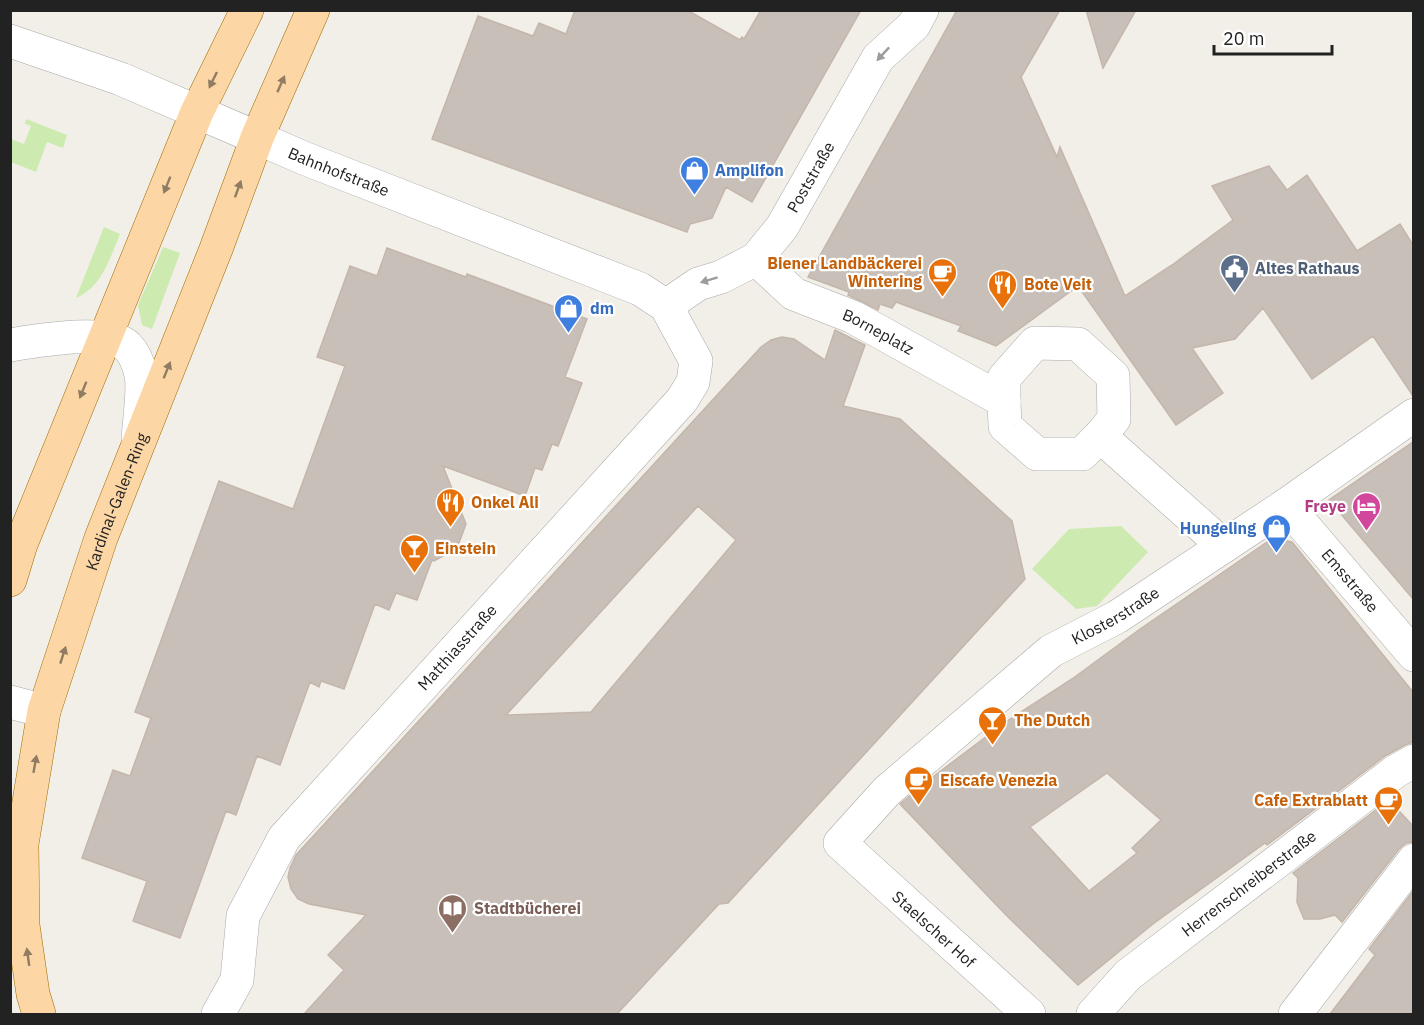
<svg xmlns="http://www.w3.org/2000/svg" width="1424" height="1025" viewBox="0 0 1424 1025" font-family="'IBM Plex Sans',sans-serif">
	<rect width="100%" height="100%" fill="#f2efe9"/>
	<path fill="#cdebb0" d="M26 119 67 135 63 148 47 142 36 172 11 162V139L24 144 31 126 25 124Z
		M104 227 120 234C110 258 102 287 76 298Z
		M163 247 180 253 152 329 142 325 138 305Z
		M1121 526 1148 552 1097 606 1076 609 1032 569 1069 529Z"/>
	<path fill="#c7bfb8" stroke="#c4b6ab" stroke-width="1.5" fill-rule="evenodd" d="M575 10H687L740 40 742 37 744 39 761 10H861L752 202 726 187 712 218 690 224 687 232 432 139 478 16 533 36 539 23 566 34Z
		M957 10H1060L1021 77 1057 157 1060 147 1125 296 1172 265 1233 220 1212 186 1269 166 1287 190 1307 175 1357 251 1400 224 1413 245V396L1373 336 1312 379 1263 308 1235 339 1192 348 1223 393 1176 425 1078 286 996 346 958 331 961 326 896 302 892 308 880 304 878 310 848 295 849 292 808 277Z
		M1086 10H1136L1103 68Z
		M387 248 466 277 467 274 587 319 565 377 582 383 558 446 552 444 542 470 535 468 525 496 443 466 466 524 459 543 450 547 447 554 434 561 432 560 417 600 396 593 389 610 375 604 344 689 321 681 319 687 310 682 280 765 257 756 236 815 226 811 180 938 133 921 147 881 82 858 113 770 130 776 151 718 135 712 219 481 293 509 345 366 317 357 350 266 377 276Z
		M835 330 865 345 843 406 900 419 1012 521 1025 579 728 903 719 904 617 1014H304L344 970 328 955 366 915 309 904 298 899 291 889 288 877 290 868 296 855 761 347 771 340 782 337 794 339 825 360ZM698 506 736 540 591 712 506 715Z
		M1413 442V599L1329 500Z
		M1273 538 1292 542 1413 692V742L1405 745 1385 756 1267 845 1265 843 1153 924 1078 985 1006 915 900 804 930 779 1007 721 1072 679 1140 629ZM1107 773 1161 820 1132 848 1137 853 1089 891 1030 827Z
		M1389 800 1413 826V842L1406 843 1399 849 1342 922 1335 915 1320 919H1304L1297 902 1298 878 1293 873Z
		M1413 891V1014H1330L1375 955 1369 949Z"/>
	<g fill="none" stroke-linecap="round" stroke-linejoin="round">
		<defs>
			<g id="minor">
				<path id="s1" d="M10 41 121 79 306 159 640 289 666 306 696 361 693 382 682 400 284 838 243 916 237 980 218 1014"/>
				<path id="s2" d="M756 259 794 294 853 317 1004 401 1005 426 1037 454H1082L1100 436 1224 546"/>
				<path id="s3" d="M666 306 698 284 721 277 756 259 782 227 878 58 914 25 922 10"/>
				<path d="M10 345C35 341 110 328 127 346 134 353 139 365 141 375 144 390 139 422 138 439"/>
				<path d="M1004 401V378L1035 343 1078 344 1113 376 1114 419 1100 436"/>
				<path id="s4" d="M1286 505 1414 655"/>
				<path d="M10 702 44 711"/>
				<path id="s5" d="M1029 1014 840 843 887 791 1051 651 1117 617 1286 505 1414 415"/>
				<path id="s6" d="M1093 1014 1128 975 1396 771 1414 761"/>
				<path d="M1295 1014 1414 860"/>
			</g>
			<g id="major">
				<path d="M10 580 21 544 197 112 247 10"/>
				<path id="s7" d="M39 1014 33 994 23 925 22 844 44 711 101 538 216 249 257 138 313 10"/>
			</g>
		</defs>
		<use href="#minor" stroke="#a9a9a9" stroke-width="34"/>
		<use href="#major" stroke="#a06b00" stroke-width="34"/>
		<use href="#minor" stroke="#fff" stroke-width="33"/>
		<use href="#major" stroke="#fcd6a4" stroke-width="33"/>
	</g>
	<defs><path id="oneway-solid" d="M-6-.8H1V-3.2L6.5 0L1 3.2V.8H-6Z" transform="scale(1.5)"/></defs>
	<g fill="#9c9c9c">
		<use href="#oneway-solid" transform="translate(883 54) rotate(133)"/>
		<use href="#oneway-solid" transform="translate(709 280) rotate(163)"/>
	</g>
	<g fill="#8f7c63">
		<use href="#oneway-solid" transform="translate(213 80) rotate(116)"/>
		<use href="#oneway-solid" transform="translate(281 84) rotate(-66)"/>
		<use href="#oneway-solid" transform="translate(167 185) rotate(112)"/>
		<use href="#oneway-solid" transform="translate(238 189) rotate(-70)"/>
		<use href="#oneway-solid" transform="translate(167 370) rotate(-68)"/>
		<use href="#oneway-solid" transform="translate(83 390) rotate(112)"/>
		<use href="#oneway-solid" transform="translate(63 655) rotate(-72)"/>
		<use href="#oneway-solid" transform="translate(35 764) rotate(-80)"/>
		<use href="#oneway-solid" transform="translate(28 957) rotate(-98)"/>
	</g>
	<defs>
		<symbol id="shop-pin" viewBox="-11 -11 22 30"><path d="M0 17L-7.5 6A9.5 9.5 0 1 1 7.5 6Z" fill="#3f7fe0" stroke="#fff"/><path d="M-5-2.5h2.3a2.7 3.5 0 0 1 5.4 0H5L5.5 6h-11ZM-1.5-2.5h3a1.5 2.3 0 0 0-3 0Z" fill="#fff"/></symbol>
		<symbol id="civic-pin" viewBox="-11 -11 22 30"><path d="M0 17L-7.5 6A9.5 9.5 0 1 1 7.5 6Z" fill="#5c6f8a" stroke="#fff"/><path d="M-.6-6.5H3V-4.5H.6V-3L4-1V1h2V6H-6V1h2V-1L-.6-3ZM-1.2 2.5V6h2.4V2.5Z" fill="#fff"/></symbol>
		<symbol id="cafe-pin" viewBox="-11 -11 22 30"><path d="M0 17L-7.5 6A9.5 9.5 0 1 1 7.5 6Z" fill="#e8710a" stroke="#fff"/><path d="M-5.5-4.5H6V0H3Q3 3.5 0 3.5H-2.5Q-5.5 3.5-5.5 0ZM3-3.2v2h1.7v-2ZM-6 4.5H4V6H-6Z" fill="#fff"/></symbol>
		<symbol id="restaurant-pin" viewBox="-11 -11 22 30"><path d="M0 17L-7.5 6A9.5 9.5 0 1 1 7.5 6Z" fill="#e8710a" stroke="#fff"/><path d="M-5-6h1v4h1v-4h1v4h1v-4h1v5L-1.5 .5V6h-2V.5L-5-1ZM5-6V6H3V1.5H1.5Q1.5-4 5-6Z" fill="#fff"/></symbol>
		<symbol id="hotel-pin" viewBox="-11 -11 22 30"><path d="M0 17L-7.5 6A9.5 9.5 0 1 1 7.5 6Z" fill="#d1479c" stroke="#fff"/><path d="M-6-4.5h1.5V1H6V5H4.5V3h-9V5H-6ZM-4 0a1.8 1.8 0 1 1 3.6 0ZM.5 0V-2.5h3Q6-2.5 6 0Z" fill="#fff"/></symbol>
		<symbol id="bar-pin" viewBox="-11 -11 22 30"><path d="M0 17L-7.5 6A9.5 9.5 0 1 1 7.5 6Z" fill="#e8710a" stroke="#fff"/><path d="M-6-5H6L.8 .8V4.5H3.5V6h-7V4.5H-.8V.8Z" fill="#fff"/></symbol>
		<symbol id="library-pin" viewBox="-11 -11 22 30"><path d="M0 17L-7.5 6A9.5 9.5 0 1 1 7.5 6Z" fill="#8d6e63" stroke="#fff"/><path d="M-6-4Q-3-5.5-.7-3.5V5Q-3 3-6 4ZM6-4Q3-5.5 .7-3.5V5Q3 3 6 4Z" fill="#fff"/></symbol>
	</defs>
	<g fill-rule="evenodd">
		<use href="#shop-pin" x="678" y="154" width="33" height="45"/>
		<use href="#civic-pin" x="1218" y="252" width="33" height="45"/>
		<use href="#cafe-pin" x="926" y="256" width="33" height="45"/>
		<use href="#restaurant-pin" x="986" y="268" width="33" height="45"/>
		<use href="#shop-pin" x="552" y="292" width="33" height="45"/>
		<use href="#restaurant-pin" x="434" y="486" width="33" height="45"/>
		<use href="#hotel-pin" x="1350" y="490" width="33" height="45"/>
		<use href="#shop-pin" x="1260" y="512" width="33" height="45"/>
		<use href="#bar-pin" x="398" y="532" width="33" height="45"/>
		<use href="#bar-pin" x="976" y="704" width="33" height="45"/>
		<use href="#cafe-pin" x="902" y="764" width="33" height="45"/>
		<use href="#cafe-pin" x="1372" y="784" width="33" height="45"/>
		<use href="#library-pin" x="436" y="892" width="33" height="45"/>
	</g>
	<g text-anchor="middle" dominant-baseline="central" stroke-width="4.5" stroke-linejoin="round" paint-order="stroke">
		<g font-size="16" font-weight="bold" fill="#366cbe" stroke="#fff" text-anchor="start">
			<text x="715" y="170">Amplifon</text>
			<text x="590" y="308">dm</text>
			<text x="1256" y="528" text-anchor="end">Hungeling</text>
		</g>
		<g font-size="16" fill="#222" stroke="#fff">
			<text stroke="none"><textPath href="#s1" startOffset="354">Bahnhofstraße</textPath></text>
			<text stroke="none"><textPath href="#s3" startOffset="201">Poststraße</textPath></text>
			<text stroke="none"><textPath href="#s2" startOffset="144">Borneplatz</textPath></text>
			<text stroke="none"><textPath href="#s7" startOffset="528">Kardinal-Galen-Ring</textPath></text>
			<text stroke="none"><textPath href="#s4" startOffset="99">Emsstraße</textPath></text>
			<text stroke="none"><textPath href="#s5" startOffset="614">Klosterstraße</textPath></text>
			<text transform="translate(457 647) rotate(-48)">Matthiasstraße</text>
			<text stroke="none"><textPath href="#s6" startOffset="204">Herrenschreiberstraße</textPath></text>
			<text transform="translate(934 929) rotate(42)">Staelscher Hof</text>
		</g>
		<g font-size="16" font-weight="bold" fill="#c56008" stroke="#fff" text-anchor="start">
			<text x="922" y="263" text-anchor="end">Biener Landbäckerei<tspan x="922" dy="18">Wintering</tspan></text>
			<text x="1024" y="284">Bote Veit</text>
			<text x="471" y="502">Onkel Ali</text>
			<text x="435" y="548">Einstein</text>
			<text x="1014" y="720">The Dutch</text>
			<text x="940" y="780">Eiscafe Venezia</text>
			<text x="1368" y="800" text-anchor="end">Cafe Extrablatt</text>
		</g>
		<g font-size="16" font-weight="bold" fill="#4e5e75" stroke="#fff" text-anchor="start">
			<text x="1255" y="268">Altes Rathaus</text>
		</g>
		<g font-size="16" font-weight="bold" fill="#b23c85" stroke="#fff" text-anchor="end">
			<text x="1346" y="506">Freye</text>
		</g>
		<g font-size="16" font-weight="bold" fill="#785e54" stroke="#fff" text-anchor="start">
			<text x="474" y="908">Stadtbücherei</text>
		</g>
	</g>
	<rect width="1424" height="1025" fill="none" stroke="#222222" stroke-width="24"/>
	<path d="M1214 45v9h118v-9" fill="none" stroke="#222222" stroke-width="3"/>
	<text x="1223" y="45" font-size="18" fill="#222222" stroke="#ffffff" stroke-width="4.5" paint-order="stroke">20 m</text>
</svg>
